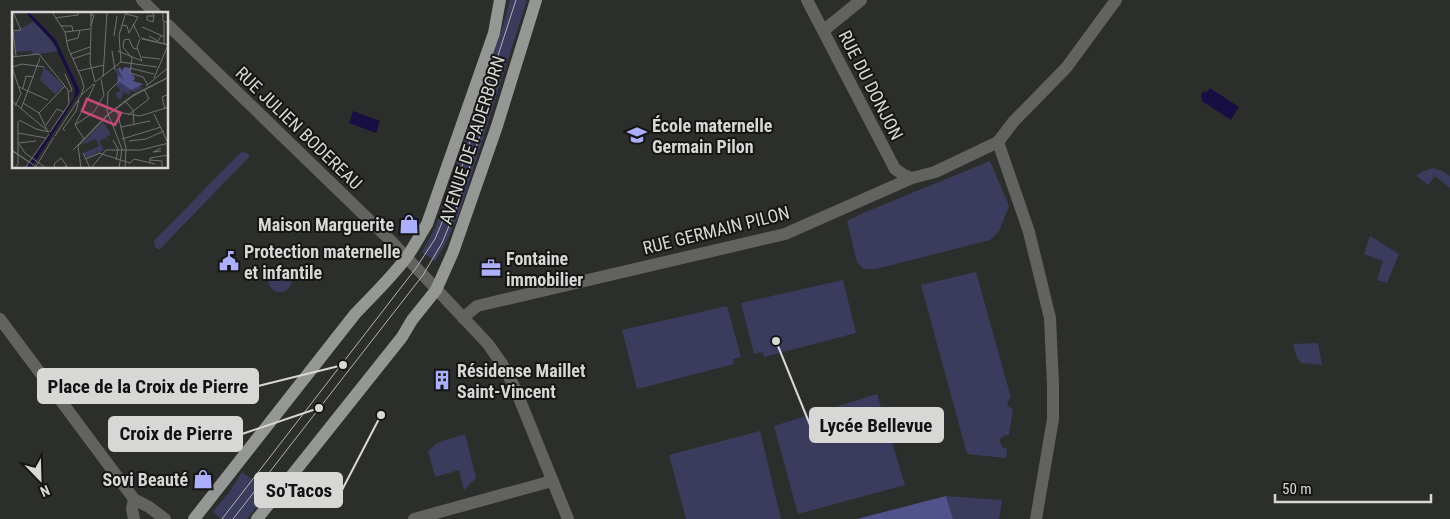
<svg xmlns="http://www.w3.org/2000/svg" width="1450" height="519" viewBox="0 0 1450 519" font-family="'Roboto Condensed',sans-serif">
	<rect width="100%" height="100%" fill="#2c2e2b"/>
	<path fill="#3b3c5d" d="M510 0H527L460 211 445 245 435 261 422 252 435 228 502 29Z
		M241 152 247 153 250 156 159 250 155 247 154 241Z
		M990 161 1009 206 999 231 990 240 876 269H864L857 262 847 221 863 213Z
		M1433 168 1442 171 1450 176V188L1435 176 1428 185 1416 175 1424 171Z
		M1370 236 1399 254 1387 283 1377 280 1383 261 1364 254Z
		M268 280a12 12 0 1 1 24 0a12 12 0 1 1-24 0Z
		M976 272 1011 398 1007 402 1008 406 1013 409 1009 435H1005L1000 439V443L1003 448H1007L1006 458 967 454 921 285Z
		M843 280 856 333 764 357 763 352 754 354 741 303Z
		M727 306 741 357 733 359 734 364 637 389 622 330Z
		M1318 343 1322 365 1301 363 1297 358 1293 344Z
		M877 394 905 485 798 514 774 426Z
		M760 431 781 519H686L669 455Z
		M465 434 476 478 464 490 459 470 435 477 428 451 437 443Z
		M242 472 269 492 247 519H221L213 512 230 491Z
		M946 496 1002 500 999 519H953Z"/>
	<path fill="#51518b" d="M946 496 953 519H857Z"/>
	<path fill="#170f43" d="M1210 88 1239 107 1231 120 1202 101 1201 95 1203 92 1208 91Z
		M353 111 380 121 376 133 349 123Z"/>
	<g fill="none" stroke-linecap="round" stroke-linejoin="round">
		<path stroke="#626361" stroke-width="12" d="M142 0 156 14
			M807 0 895 169 904 175 912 178
			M168 25 392 242 488 344 502 364 515 388 568 519
			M823 31 861 0
			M998 142 1029 232 1050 318 1053 385V419L1036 519
			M463 318 477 306 785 234 912 178 935 172 998 142 1014 121 1066 68 1116 0
			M0 319 134 499 149 507 165 519
			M134 499 132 509 134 519
			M414 519 552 481"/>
		<path stroke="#959794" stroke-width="12" d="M194 519 355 314C372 296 391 278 406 258 414 247 420 235 427 224L494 33 500 0
			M257 519 402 337 412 320 436 290 453 252 497 126 536 0"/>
		<path stroke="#b3b4b2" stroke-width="1" d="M222 519 416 268 435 239 449 206 516 0
			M233 519 423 275 442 243 456 209 493 95"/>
	</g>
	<defs>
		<symbol id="school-bare" viewBox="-9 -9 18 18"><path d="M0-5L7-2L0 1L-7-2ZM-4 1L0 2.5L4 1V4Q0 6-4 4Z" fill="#acaffb" stroke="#151614" stroke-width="2.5" paint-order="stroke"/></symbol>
		<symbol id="shop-bare" viewBox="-9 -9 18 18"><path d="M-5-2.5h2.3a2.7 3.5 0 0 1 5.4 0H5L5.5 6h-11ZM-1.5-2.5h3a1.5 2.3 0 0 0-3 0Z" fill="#acaffb" stroke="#151614" stroke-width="2.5" paint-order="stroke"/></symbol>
		<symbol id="civic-bare" viewBox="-9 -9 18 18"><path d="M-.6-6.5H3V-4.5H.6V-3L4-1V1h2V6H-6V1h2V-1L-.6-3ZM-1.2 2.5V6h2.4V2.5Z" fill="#acaffb" stroke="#151614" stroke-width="2.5" paint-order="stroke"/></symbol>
		<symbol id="office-bare" viewBox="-9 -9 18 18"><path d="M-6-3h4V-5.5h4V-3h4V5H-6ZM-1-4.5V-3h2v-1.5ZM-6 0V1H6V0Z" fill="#acaffb" stroke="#151614" stroke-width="2.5" paint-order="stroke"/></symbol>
		<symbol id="building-bare" viewBox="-9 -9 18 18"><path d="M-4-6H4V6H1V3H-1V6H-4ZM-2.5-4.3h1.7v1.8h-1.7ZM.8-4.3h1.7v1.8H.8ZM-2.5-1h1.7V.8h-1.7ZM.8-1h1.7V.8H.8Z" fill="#acaffb" stroke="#151614" stroke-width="2.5" paint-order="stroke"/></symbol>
	</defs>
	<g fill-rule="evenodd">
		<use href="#school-bare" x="623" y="121" width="28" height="28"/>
		<use href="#shop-bare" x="395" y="210" width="28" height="28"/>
		<use href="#civic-bare" x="215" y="247" width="28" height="28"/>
		<use href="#office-bare" x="477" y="254" width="28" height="28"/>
		<use href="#building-bare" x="428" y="366" width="28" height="28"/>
		<use href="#shop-bare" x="189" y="465" width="28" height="28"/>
	</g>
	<g text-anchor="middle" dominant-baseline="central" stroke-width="4" stroke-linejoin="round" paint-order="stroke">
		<g font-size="18" fill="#d7d8d6" stroke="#151614">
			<text transform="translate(871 85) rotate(63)">RUE DU DONJON</text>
			<text transform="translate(299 128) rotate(44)">RUE JULIEN BODEREAU</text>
			<text transform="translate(472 140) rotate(-72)">AVENUE DE PADERBORN</text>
			<text transform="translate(716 230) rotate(-14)">RUE GERMAIN PILON</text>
		</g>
		<g font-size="18" font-weight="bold" fill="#d7d8d6" stroke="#151614" text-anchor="start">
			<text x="652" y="125">École maternelle<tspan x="652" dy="21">Germain Pilon</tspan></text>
			<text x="394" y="224" text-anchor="end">Maison Marguerite</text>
			<text x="244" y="251">Protection maternelle<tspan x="244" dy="21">et infantile</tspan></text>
			<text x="506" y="258">Fontaine<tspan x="506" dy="21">immobilier</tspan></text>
			<text x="457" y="370">Résidense Maillet<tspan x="457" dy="21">Saint-Vincent</tspan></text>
			<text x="188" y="479" text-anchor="end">Sovi Beauté</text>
		</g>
	</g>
	<g transform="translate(12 12)">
		<rect width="156" height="156" fill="#2c2e2b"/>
		<path d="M21 10 34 21 46 39 21 43 19 39 4 40 2 20ZM32 55 52 74 43 82 28 68ZM106 56 111 62 115 56 123 64 121 69 130 76 122 80 119 77 117 83 112 80 108 88 103 82 109 78 104 73 108 69 103 58ZM91 110 99 122 94 125 97 130 93 126 87 129 92 138 75 146 72 141 87 134 84 127 69 133Z" fill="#3b3c5d"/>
		<path d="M108 55 110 59 112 55 118 56V61L123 66 121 69 131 72 119 78 108 70 105 72 106 63 112 68 106 57Z" fill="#51518b"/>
		<path d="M13 0H17L44 28 68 79 19 156H14L62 86 63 77 42 31Z" fill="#170f43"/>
		<path fill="none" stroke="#70726f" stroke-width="1" d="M40 0 53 20 56 36 69 65 72 75 69 83M139 0 142 3 141 10 135 8V4H142M151 0V9L157 11M78 3H82L79 14M43 6 66 3V0M121 12 128 26M110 13 115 14 117 21 126 5 114 2M49 14H60L61 19M130 15 153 25M79 17 78 50 83 70M79 17V0M0 19 9 18 1 0M1 19 4 44M53 20 78 17M102 24 105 4M137 24 146 29 149 24M129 26 157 33M130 27 157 33M54 29 66 26 68 18M152 32V10M125 37 121 36 117 27 112 28 111 35 120 46 118 61 131 65 136 73M100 39 103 58M106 39 130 49 125 35 128 27M58 42 78 35M0 45 27 42 56 78 57 92 38 120M130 45 148 47M61 47 78 41M109 50 107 23 114 0M109 50 145 55M0 55 9 82 3 94M0 55 10 52 32 55M118 56 142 62M66 59 92 53M53 62 60 78 57 80M91 65 95 0M142 66 157 31M83 70 109 50M105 71 96 80 95 99 110 137 107 156M134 74 157 55M7 75 36 88M11 76 14 64 22 65M0 89 37 120M114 90 121 98 122 112M11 91 27 101 35 118M9 97 28 46M153 97 150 85 157 82M105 99 114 136 113 156M82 100 92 83 89 67M105 100 128 104 157 95M27 101 53 74M142 102 156 131M116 103 137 87 132 77M7 108 24 117 37 120M34 113 45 97 52 100M63 113 82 100M109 115 138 109M53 119 51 117 64 99 67 88M6 121 34 126M43 124 70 82 82 72M72 127 63 113 83 72M110 127 149 115M101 128 106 137 104 148M117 129 134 127 152 119M6 131 24 129M155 131 157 146M7 132 13 141 34 156M149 136 141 140 149 139M0 138 26 156M61 138 96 102 121 83 157 65M0 139 17 150M71 141 78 156M87 141 118 151 122 147 143 152M74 147 88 141M138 148 150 149V156M138 151V146L157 143M3 156 6 152V109M13 156 37 122M23 156 42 125M43 156 42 152 49 146 55 154 51 156M69 156 66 134 96 103 121 84 157 65M79 156 94 138H129L157 131"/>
		<path fill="#c7487a" fill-opacity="0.15" stroke="#c7487a" stroke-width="2.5" d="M75 87 109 101 103 113 70 99Z"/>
		<rect width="156" height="156" fill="none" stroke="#d7d8d6" stroke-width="2.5"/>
	</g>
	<path fill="none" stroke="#d7d8d6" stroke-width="2" d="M343 365L258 386M776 341L810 425M319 408L242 434M381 415L342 490"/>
	<g fill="#d7d8d6" stroke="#151614" stroke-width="2">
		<circle cx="343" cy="365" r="5"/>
		<circle cx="776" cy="341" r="5"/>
		<circle cx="319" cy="408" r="5"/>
		<circle cx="381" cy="415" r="5"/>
	</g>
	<g fill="#d7d8d6" stroke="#d7d8d6" stroke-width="2">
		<rect x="38" y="369" width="220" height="34" rx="5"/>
		<rect x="810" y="408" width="133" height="34" rx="5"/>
		<rect x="109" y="417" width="133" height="34" rx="5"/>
		<rect x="255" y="473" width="87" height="34" rx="5"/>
	</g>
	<g font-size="19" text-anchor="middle" font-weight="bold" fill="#111">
		<text x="148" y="393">Place de la Croix de Pierre</text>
		<text x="876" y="432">Lycée Bellevue</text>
		<text x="176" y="440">Croix de Pierre</text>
		<text x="299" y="497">So'Tacos</text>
	</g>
	<g transform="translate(40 479) rotate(157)" stroke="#151614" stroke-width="4" paint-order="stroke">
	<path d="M0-4L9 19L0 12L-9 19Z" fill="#d7d8d6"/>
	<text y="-8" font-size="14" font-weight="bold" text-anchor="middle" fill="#d7d8d6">N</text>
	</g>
	<path d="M1275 494v8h156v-8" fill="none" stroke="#d7d8d6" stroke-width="2.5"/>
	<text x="1282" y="494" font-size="15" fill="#d7d8d6" stroke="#151614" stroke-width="4" paint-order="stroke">50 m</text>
</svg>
